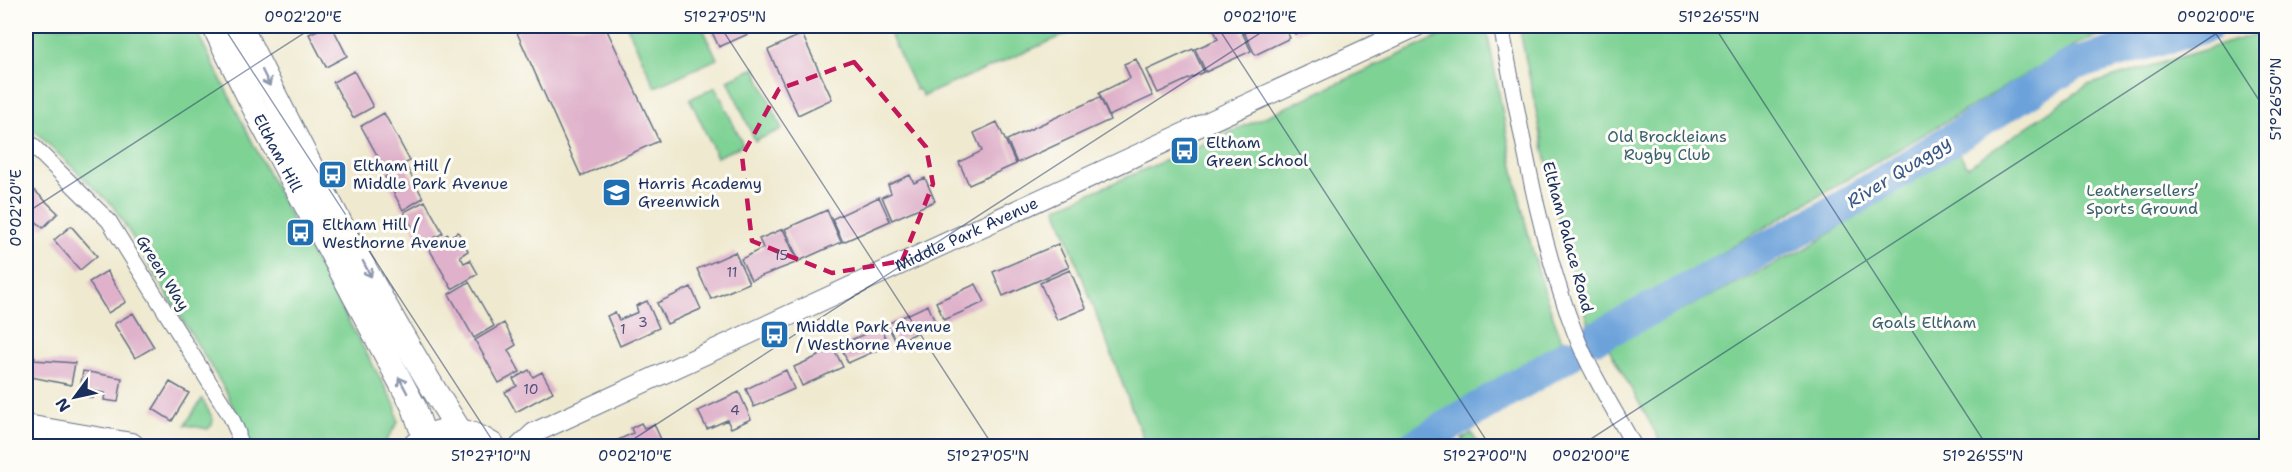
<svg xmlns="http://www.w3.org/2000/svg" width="2292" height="472" viewBox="0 0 2292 472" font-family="'Shantell Sans',sans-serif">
	<rect width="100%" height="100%" fill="#fdfcf7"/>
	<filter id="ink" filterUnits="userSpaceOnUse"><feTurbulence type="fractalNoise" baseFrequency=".0167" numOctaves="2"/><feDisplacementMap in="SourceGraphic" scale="12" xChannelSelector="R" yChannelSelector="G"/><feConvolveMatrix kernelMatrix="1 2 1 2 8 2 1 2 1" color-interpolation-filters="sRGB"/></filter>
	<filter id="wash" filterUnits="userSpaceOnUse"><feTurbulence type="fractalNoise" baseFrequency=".008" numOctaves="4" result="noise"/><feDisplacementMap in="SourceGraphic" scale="24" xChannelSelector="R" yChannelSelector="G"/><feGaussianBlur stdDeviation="1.35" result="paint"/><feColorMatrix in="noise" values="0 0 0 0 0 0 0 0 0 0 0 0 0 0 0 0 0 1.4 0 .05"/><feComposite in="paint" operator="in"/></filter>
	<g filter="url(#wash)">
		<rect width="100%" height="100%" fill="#efe9cf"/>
		<path fill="#7ed294" stroke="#4c8079" stroke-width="1.5" d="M26 26H194L282 201 395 405 398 422 383 446H262L247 443 227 393 114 207 26 123Z
			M627 26H702L717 59 655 87Z
			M886 26H1085L923 96 919 89 916 90Z
			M1462 26H1486C1508 134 1523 250 1567 352L1404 446H1146L1056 208 1265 117Z
			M1519 26H2125L2078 44 1590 330 1564 248Z
			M2266 31V446H1663L1608 347 1807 248 1958 152 1968 167 2088 85Z
			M755 68 782 129 755 141 728 80Z
			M716 87 743 145 717 157 690 99Z
			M202 399 213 419 212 425 208 429 185 425Z
			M1472 433 1479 446H1466L1462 439Z"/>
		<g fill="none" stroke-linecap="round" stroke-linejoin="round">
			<path stroke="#6ca2da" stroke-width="33" d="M1597 337 1834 212 2072 65 2207 26
				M1414 446 1568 355"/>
		</g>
		<g id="blocks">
			<path fill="#dfb1ca" d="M326 26H332L347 56 326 67 309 34Z
				M514 26H605L659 141 581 176Z
				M709 26H766L719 47Z
				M1218 26H1231L1234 31 1240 28 1251 51 1206 72 1195 49 1218 39 1213 28Z
				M1258 26H1284L1290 38 1255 55 1244 32Z
				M1291 26H1314L1295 34Z
				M802 34 832 99 798 115 768 50Z
				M1193 49 1204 72 1158 93 1147 70Z
				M1136 59 1153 96 1109 116 1099 93 1130 78 1124 64Z
				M354 71 373 107 353 118 333 82Z
				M1100 97 1110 120 1017 163 1007 140Z
				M384 113 410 161 387 173 361 126Z
				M997 122 1016 164 969 185 959 162 982 151 974 133Z
				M406 166 423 198 403 210 385 177Z
				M910 175 914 183 925 178 935 201 892 220 882 197 891 193 888 185Z
				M33 189 58 213 43 228 26 212V197Z
				M879 197 890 221 843 242 832 219Z
				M425 201 443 233 422 245 404 212Z
				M827 210 841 242 799 261 785 229Z
				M71 226 97 256 80 270 54 240Z
				M783 229 798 262 751 280 741 259 763 248 759 239Z
				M458 232 468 251 460 256 464 263 470 260 478 274 452 289 427 245 448 234 449 237Z
				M1058 244 1069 267 1003 296 993 272Z
				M735 252 749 283 711 299 697 269Z
				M1070 270 1086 308 1057 320 1040 283Z
				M107 271 126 302 108 313 89 282Z
				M469 282 494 326 474 338 449 294Z
				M976 284 985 302 944 320 936 302Z
				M691 287 701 309 667 324 657 303Z
				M647 301 659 328 620 346 607 316 615 312 619 320 638 312 636 306Z
				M928 305 936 324 896 342 887 324Z
				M133 313 154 347 135 358 114 324Z
				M504 323 516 345 508 350 520 372 499 383 475 340Z
				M880 327 889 345 848 363 840 345Z
				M834 349 843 367 802 386 794 367Z
				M26 355 35 357 34 360 75 363 71 385 26 376Z
				M529 370 533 377 542 372 553 392 516 412 505 392 517 386 513 379Z
				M786 370 794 389 754 407 746 389Z
				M83 371 122 378 118 402 104 400 105 393 99 392 94 391 93 398 79 395Z
				M170 382 189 393 172 421 153 409Z
				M739 392 751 419 731 428 727 420 707 429 698 411Z
				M641 423 644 428 654 424 664 446H621L618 440 633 433 631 428Z"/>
		</g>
	</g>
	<g filter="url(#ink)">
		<use href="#blocks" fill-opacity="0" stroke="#657086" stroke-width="1.5"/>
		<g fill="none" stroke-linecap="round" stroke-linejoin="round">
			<defs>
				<path id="minor" d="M1501 26C1521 128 1537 235 1575 333 1590 372 1614 409 1634 446
					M26 139 109 221 231 417 238 433 239 446"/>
				<g id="tertiary">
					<path id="s1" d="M520 446 534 433 1417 26"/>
				</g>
				<g id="primary">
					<path id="s2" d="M214 26 258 115 414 407 425 439"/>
					<path d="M240 26C308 163 377 301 459 430"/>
				</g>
				<path id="trunk" d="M26 428 131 446
					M416 446C441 425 467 429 492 446"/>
			</defs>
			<use href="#minor" stroke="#657086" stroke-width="17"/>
			<use href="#tertiary" stroke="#657086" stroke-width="22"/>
			<use href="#primary" stroke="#657086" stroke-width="26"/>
			<use href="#trunk" stroke="#657086" stroke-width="28"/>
			<use href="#minor" stroke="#fff" stroke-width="15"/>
			<use href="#tertiary" stroke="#fff" stroke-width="20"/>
			<use href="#primary" stroke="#fff" stroke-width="24"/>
			<use href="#trunk" stroke="#fff" stroke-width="26"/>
		</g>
		<defs><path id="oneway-shaft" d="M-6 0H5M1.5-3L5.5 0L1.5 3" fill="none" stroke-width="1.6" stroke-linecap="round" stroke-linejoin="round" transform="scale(1.5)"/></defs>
		<g stroke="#8d97ae">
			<use href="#oneway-shaft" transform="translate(266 78) rotate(64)"/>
			<use href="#oneway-shaft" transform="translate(367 269) rotate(62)"/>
			<use href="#oneway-shaft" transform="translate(403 385) rotate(-118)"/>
		</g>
	</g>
	<path fill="none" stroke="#c2185b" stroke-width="4.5" stroke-dasharray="12 8" stroke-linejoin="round" d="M854 62 926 147 933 184 902 261 832 273 752 241 742 156 779 89Z"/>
	<path fill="none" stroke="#1b2f5e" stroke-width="1.5" stroke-opacity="0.45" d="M223 26 496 446M720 26 993 446M1217 26 1490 446M1714 26 1987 446M2211 26 2266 111M26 213 315 26M623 446 1271 26M1580 446 2228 26"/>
	<defs>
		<symbol id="bus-square" viewBox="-11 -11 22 22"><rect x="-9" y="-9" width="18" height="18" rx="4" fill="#1f6fb2" stroke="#fdfcf7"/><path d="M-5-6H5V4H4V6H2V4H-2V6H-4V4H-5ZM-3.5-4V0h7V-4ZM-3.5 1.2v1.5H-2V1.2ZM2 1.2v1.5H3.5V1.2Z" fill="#fff"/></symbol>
		<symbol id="school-square" viewBox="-11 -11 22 22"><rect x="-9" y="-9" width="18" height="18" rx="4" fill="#1f6fb2" stroke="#fdfcf7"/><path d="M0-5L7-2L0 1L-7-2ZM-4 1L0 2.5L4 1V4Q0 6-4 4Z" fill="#fff"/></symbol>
	</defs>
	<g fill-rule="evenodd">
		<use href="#bus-square" x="1168" y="134" width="33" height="33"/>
		<use href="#bus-square" x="316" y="158" width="33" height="33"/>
		<use href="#school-square" x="600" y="176" width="33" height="33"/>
		<use href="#bus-square" x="284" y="216" width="33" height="33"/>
		<use href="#bus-square" x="758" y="318" width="33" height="33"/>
	</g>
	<g text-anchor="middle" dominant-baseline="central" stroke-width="6" stroke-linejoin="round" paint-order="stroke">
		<g font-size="14" fill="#4c5079">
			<text x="781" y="255">15</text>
			<text x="732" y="272">11</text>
			<text x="643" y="322">3</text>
			<text x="623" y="329">1</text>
			<text x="531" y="389">10</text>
			<text x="735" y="410">4</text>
		</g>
		<g font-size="16" fill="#39606e" stroke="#fdfcf7">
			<text x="1667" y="136">Old Brockleians<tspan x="1667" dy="18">Rugby Club</tspan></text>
			<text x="2142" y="190">Leathersellers’<tspan x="2142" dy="18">Sports Ground</tspan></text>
			<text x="1924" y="322">Goals Eltham</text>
		</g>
		<g font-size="16" fill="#1b2f5e" stroke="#fdfcf7" text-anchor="start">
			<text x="1206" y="142">Eltham<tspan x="1206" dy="18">Green School</tspan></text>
			<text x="353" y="165">Eltham Hill /<tspan x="353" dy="18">Middle Park Avenue</tspan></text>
			<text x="638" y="183">Harris Academy<tspan x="638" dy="18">Greenwich</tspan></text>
			<text x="322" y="224">Eltham Hill /<tspan x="322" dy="18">Westhorne Avenue</tspan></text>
			<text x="796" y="326">Middle Park Avenue<tspan x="796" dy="18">/ Westhorne Avenue</tspan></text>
		</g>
		<g font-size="16" fill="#1b2f5e" stroke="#fdfcf7">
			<text stroke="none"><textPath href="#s2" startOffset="142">Eltham Hill</textPath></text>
			<text stroke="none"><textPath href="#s1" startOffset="495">Middle Park Avenue</textPath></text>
			<text transform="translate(1568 237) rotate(75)">Eltham Palace Road</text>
			<text transform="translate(163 273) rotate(58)">Green Way</text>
		</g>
		<g font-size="18" font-style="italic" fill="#375789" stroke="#fdfcf7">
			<text transform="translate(1899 172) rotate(-32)">River Quaggy</text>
		</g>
	</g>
	<rect width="2292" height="472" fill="none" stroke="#fdfcf7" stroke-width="66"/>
	<g transform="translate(75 397) rotate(237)" stroke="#fdfcf7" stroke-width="4.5" paint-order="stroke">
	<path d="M0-4.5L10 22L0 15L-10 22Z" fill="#1b2f5e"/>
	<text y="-9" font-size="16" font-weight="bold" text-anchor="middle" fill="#1b2f5e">N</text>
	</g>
	<rect x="33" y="33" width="2226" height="406" fill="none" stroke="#1b2f5e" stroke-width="2"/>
	<g font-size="15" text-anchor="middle" fill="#1b2f5e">
		<text x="303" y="22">0°02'20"E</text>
		<text x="725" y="22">51°27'05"N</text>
		<text x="1260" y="22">0°02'10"E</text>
		<text x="1719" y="22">51°26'55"N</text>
		<text x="2216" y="22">0°02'00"E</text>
		<text transform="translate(2276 99) rotate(-90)" y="5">51°26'50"N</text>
		<text transform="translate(16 208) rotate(-90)" y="5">0°02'20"E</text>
		<text x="491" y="461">51°27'10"N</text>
		<text x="635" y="461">0°02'10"E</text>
		<text x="988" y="461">51°27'05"N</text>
		<text x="1485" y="461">51°27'00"N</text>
		<text x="1591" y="461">0°02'00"E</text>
		<text x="1983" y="461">51°26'55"N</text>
	</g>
</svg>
